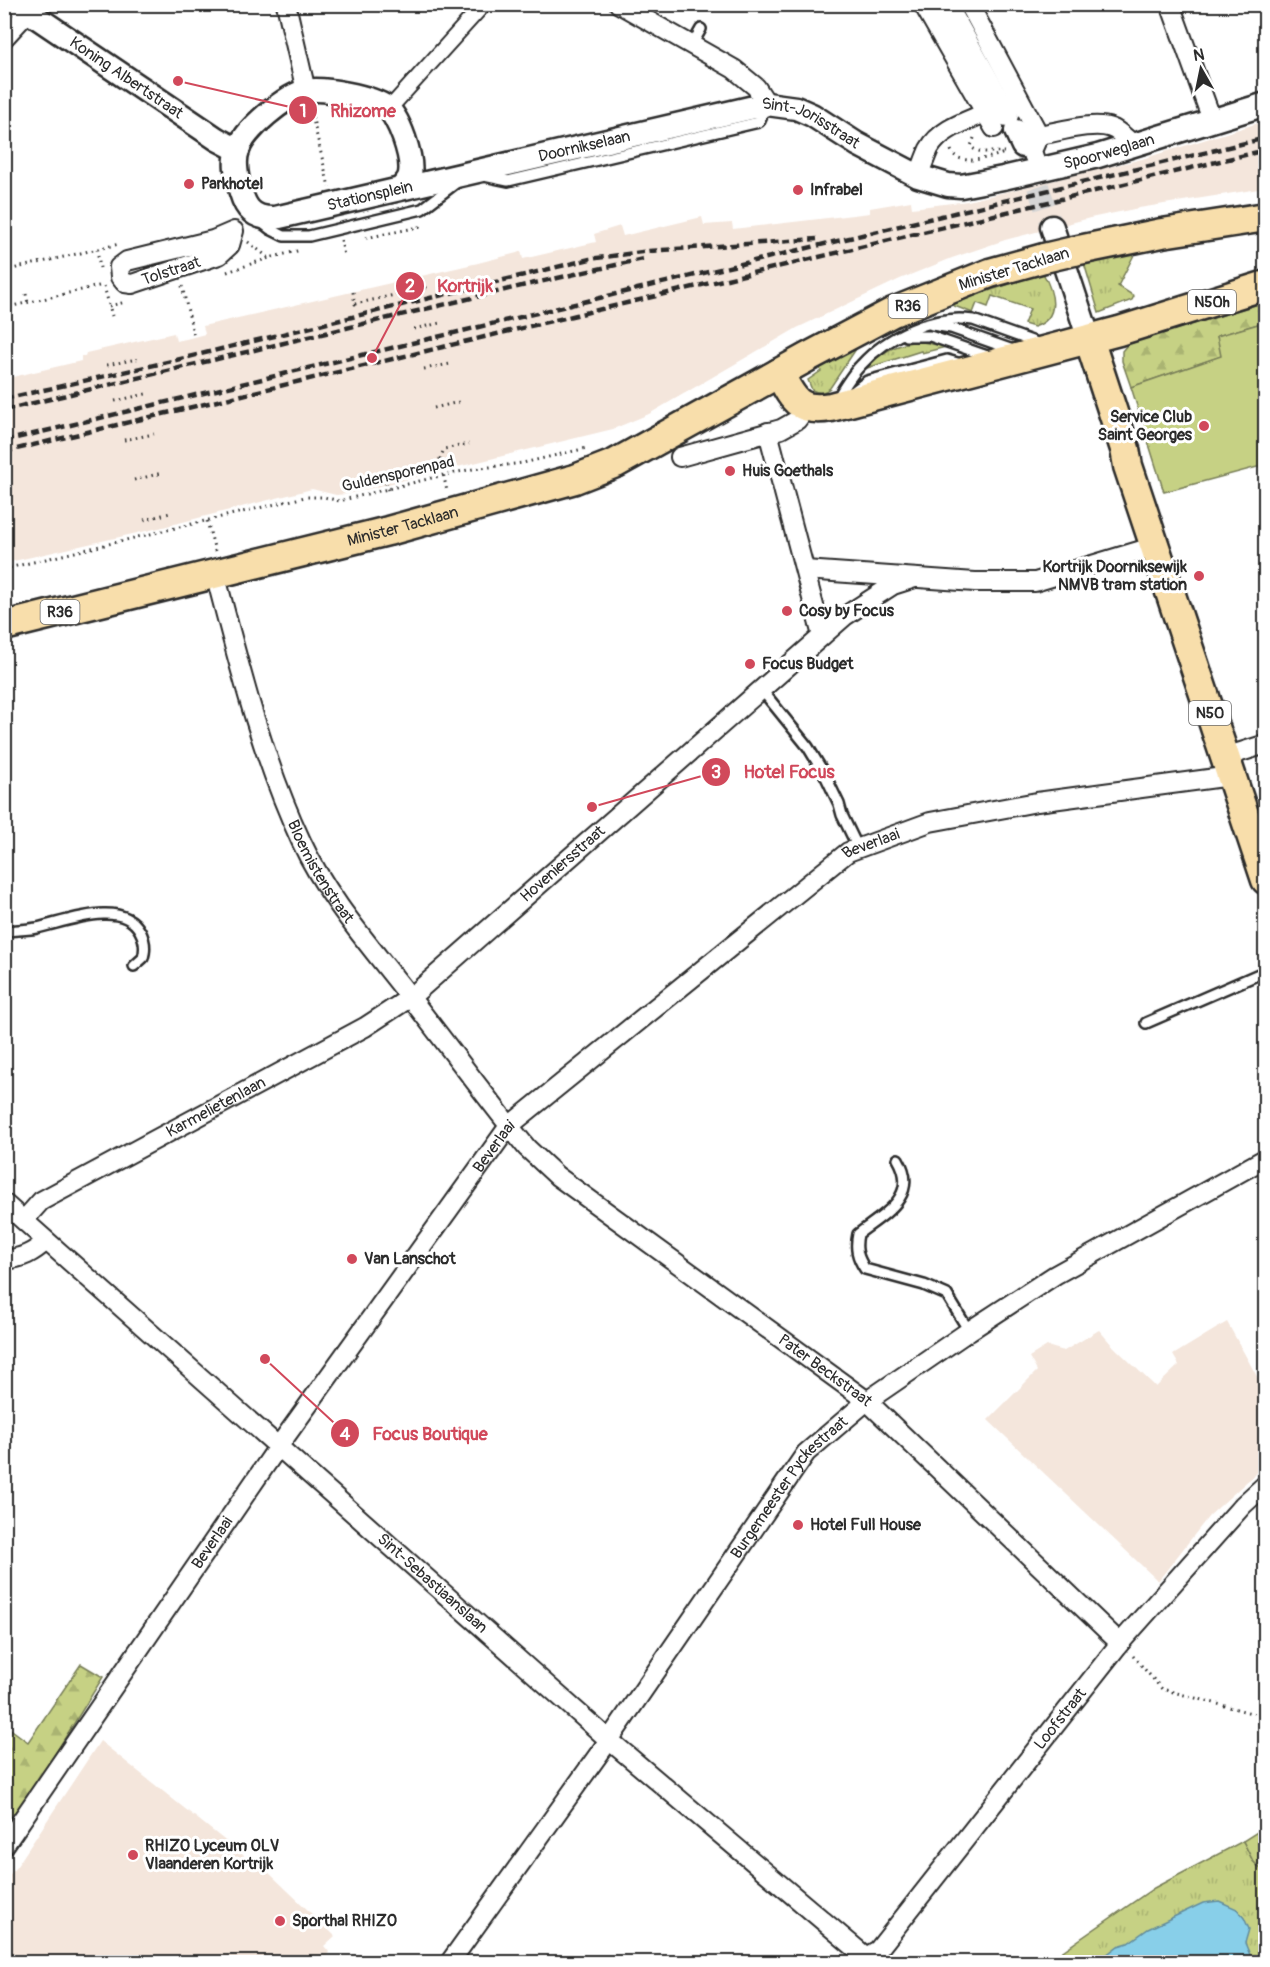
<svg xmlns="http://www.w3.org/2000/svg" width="1270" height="1967" viewBox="0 0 1270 1967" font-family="Pangolin,sans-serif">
	<defs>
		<pattern id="grass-tufts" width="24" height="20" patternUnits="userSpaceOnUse" patternTransform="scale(1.5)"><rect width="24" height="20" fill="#c6d184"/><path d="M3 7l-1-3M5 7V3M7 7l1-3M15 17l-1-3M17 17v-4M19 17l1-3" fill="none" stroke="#aab472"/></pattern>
		<pattern id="forest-firs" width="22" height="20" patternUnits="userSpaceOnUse" patternTransform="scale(1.5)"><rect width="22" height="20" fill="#c6d184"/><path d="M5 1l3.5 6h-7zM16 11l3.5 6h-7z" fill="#aab472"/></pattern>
	</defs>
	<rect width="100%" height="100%" fill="#fff"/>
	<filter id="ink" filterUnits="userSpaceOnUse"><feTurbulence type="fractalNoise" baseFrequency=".0167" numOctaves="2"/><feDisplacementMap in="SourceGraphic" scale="12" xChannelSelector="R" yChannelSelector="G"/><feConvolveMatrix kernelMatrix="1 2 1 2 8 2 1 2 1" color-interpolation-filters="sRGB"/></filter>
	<g filter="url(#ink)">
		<path fill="#f4e6dc" d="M1265 121V188L1139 208 1090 218 1005 240 952 258 900 279 797 328 649 414 613 429 347 494 336 495 312 489 159 528 5 563 4 379 81 361V356H85L86 353 174 333 176 341 186 339 205 334 203 326 478 263 517 253 521 251 523 259 596 242 594 234 620 226 623 236 702 217 704 225 732 223 733 229 870 213V208L911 201 912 208 968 201 1142 159Z
			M1227 1322 1265 1391V1465L1209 1516 1158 1581 988 1420 1037 1371 1029 1357 1047 1346 1064 1351 1099 1330 1112 1345 1156 1387 1179 1365 1173 1355Z
			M100 1741 263 1871 265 1869 335 1936 324 1946 330 1953 321 1962H5V1880L17 1866Z"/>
		<path fill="url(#grass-tufts)" stroke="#787e58" stroke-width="1.5" d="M1135 253 1118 286 1134 296 1132 300 1099 313 1084 263Z
			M1043 273C1054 293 1061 318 1034 327L1024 324 1030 309 992 296 988 307 977 303 973 313 949 304Z
			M918 341 946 347 922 353 921 351 864 369C883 352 893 345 918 341Z
			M858 346 830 388C824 393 819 394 812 390L808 380 821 371 819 367Z
			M1243 1841 1253 1861 1265 1873V1962H1047L1154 1888Z"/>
		<path fill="url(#forest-firs)" stroke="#787e58" stroke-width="1.5" d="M1265 302V322L1217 336 1222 356 1131 387 1122 361V351L1128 344Z
			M81 1664 103 1677 5 1834V1725L28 1742Z
			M1265 1827V1873L1253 1861 1243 1841Z"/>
		<path fill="#c6d184" stroke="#787e58" stroke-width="1.5" d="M1265 322V465L1164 492 1131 387 1221 356 1217 336Z"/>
		<path fill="#88cfe9" stroke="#638d9d" stroke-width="1.5" d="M1219 1901 1237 1909 1244 1918 1249 1929 1245 1943 1253 1962H1097L1118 1946 1128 1943 1148 1929 1203 1903Z"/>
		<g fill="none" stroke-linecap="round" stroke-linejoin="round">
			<path stroke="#d5d5d5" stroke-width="22" stroke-dasharray="22 11" stroke-linecap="butt" d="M1027 155 1052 227"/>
			<defs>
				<path id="service" d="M692 45 701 29
					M484 176 508 181 759 122 766 106
					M261 222 270 229 284 236H309L422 209 456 183
					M932 325 951 328 1013 350
					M906 336H930L990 357
					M855 390 867 381 947 360 961 364
					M837 399C844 387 851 375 861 365 887 336 934 314 973 320L1040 344
					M761 689 808 747 825 775 839 804 842 815 858 848
					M4 931C15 930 26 930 37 928 65 922 123 898 140 931 145 940 146 948 143 958L134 966
					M1146 1023 1266 971
					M898 1159C920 1196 884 1214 858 1234 855 1248 857 1257 865 1269L924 1285 947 1295 969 1331"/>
				<path id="pedestrian" d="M389 109 484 4"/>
				<g id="minor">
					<path d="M286 4 306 91"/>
					<path d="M619 4 734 69 756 87 767 104"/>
					<path d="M923 4 994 128"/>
					<path d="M969 4 1039 135 1032 151 1034 157"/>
					<path d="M1170 4 1212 120"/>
					<path d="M4 38 28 12"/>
					<path d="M1039 135C1058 132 1094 121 1111 128 1120 131 1127 140 1134 145"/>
					<path d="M918 176C922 167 925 158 929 149 940 129 965 122 985 113"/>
					<path d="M234 231 230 245 219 255 132 284 125 283 120 277 119 267 127 261 213 240Z"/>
					<path d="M768 432 822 636"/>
					<path d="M680 457 781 429 797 420 806 408"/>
					<path d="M805 570 975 582H1035L1155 546"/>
					<path id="s1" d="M215 573C239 665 261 755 301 841 327 898 372 948 410 997 449 1047 487 1099 527 1148L557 1176 867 1401 1120 1643"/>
					<path d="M1225 757 1266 744"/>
					<path id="s2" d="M4 1203 609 1740 866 1957"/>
					<path id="s3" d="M24 1220 41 1201 365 1027 411 997 845 616 893 585 915 578"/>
					<path d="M4 1260C23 1258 33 1253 46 1241"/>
					<path id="s4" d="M4 1846 278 1447 509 1126 848 852 930 822 1037 802 1231 776"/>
					<path id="s5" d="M450 1962 609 1740 806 1453 867 1401 969 1331 1055 1275 1266 1158"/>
					<path id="s6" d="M863 1962 866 1957 878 1950 1120 1643 1243 1505 1266 1484"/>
				</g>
				<g id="tertiary">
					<path id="s7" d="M17 4 217 139 238 150"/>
					<path d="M945 4 1007 115"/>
					<path d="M1016 131 1023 146"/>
					<path id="s8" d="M400 189C405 184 409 180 410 174 413 158 399 116 386 107 372 97 323 87 306 91 286 95 244 130 238 150 234 160 236 171 238 181 243 204 249 219 275 218L767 104 796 108 812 115 857 144 918 176 948 185 961 186 1003 178 1098 156 1266 104"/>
					<path d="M1052 227 1089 339"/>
				</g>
				<g id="primary">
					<path d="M1074 251 1162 233 1266 217"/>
					<path d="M1089 339 1125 449 1128 466 1266 880"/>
					<path d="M779 373C793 399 798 413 831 407L1119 331 1266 285"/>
					<path id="s9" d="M4 626 388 531 575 479 616 463 808 357 893 312 990 273 1044 258"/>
				</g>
			</defs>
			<use href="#service" stroke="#2b2b2b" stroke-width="14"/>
			<use href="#pedestrian" stroke="#2b2b2b" stroke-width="18"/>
			<use href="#minor" stroke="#2b2b2b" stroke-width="22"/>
			<use href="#tertiary" stroke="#2b2b2b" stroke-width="27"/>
			<use href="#primary" stroke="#2b2b2b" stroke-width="33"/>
			<path stroke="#2b2b2b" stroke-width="3" stroke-dasharray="1.5 4.5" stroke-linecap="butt" d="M311 111 329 187
				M974 138 971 146C977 155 993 151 1004 152
				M951 150C958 168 991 157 1005 153
				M366 238 419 227 420 222
				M341 240 344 256
				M248 242 269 258 301 250
				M97 249 100 268
				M4 271 119 244
				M227 272 269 258
				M104 286 112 316
				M182 286 194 337
				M353 292 355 304 430 287
				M26 294 28 303
				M109 306 126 302
				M4 308 103 285
				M414 329 440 323
				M107 365 137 359
				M424 369 450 364
				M115 401 146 394
				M434 408 459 402
				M124 440 154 434
				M440 459 444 449 469 444
				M134 480 162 473
				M388 490 384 477 432 465 440 459 447 491
				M144 520 170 513
				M207 521 215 551
				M4 569 305 497H324L339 501 444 475 473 469 523 463 587 448
				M1133 1656 1162 1689 1266 1717"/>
			<use href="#service" stroke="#fff" stroke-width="9"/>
			<use href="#pedestrian" stroke="#fff" stroke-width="14"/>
			<use href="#minor" stroke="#fff" stroke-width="18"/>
			<use href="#tertiary" stroke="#fff" stroke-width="22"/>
			<use href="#primary" stroke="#f8deab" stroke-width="28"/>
			<path stroke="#2b2b2b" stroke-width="4.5" stroke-dasharray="9 4.5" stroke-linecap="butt" d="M4 399 172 361 590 259 649 251 817 239
				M4 410 526 285 643 259
				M4 441 1266 138
				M4 452 1266 150"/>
			<defs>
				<path id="primary-bridge" d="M1044 258 1074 251"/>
			</defs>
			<use href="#primary-bridge" stroke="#2b2b2b" stroke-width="33" stroke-linecap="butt"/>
			<use href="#primary-bridge" stroke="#f8deab" stroke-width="28"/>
		</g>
	</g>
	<g fill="#d1495b" stroke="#fff" stroke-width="2">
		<circle cx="189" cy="184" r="6"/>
		<circle cx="798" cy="190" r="6"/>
		<circle cx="1204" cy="426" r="6"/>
		<circle cx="730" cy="471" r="6"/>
		<circle cx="1199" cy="576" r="6"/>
		<circle cx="787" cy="611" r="6"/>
		<circle cx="750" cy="664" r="6"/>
		<circle cx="352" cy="1259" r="6"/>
		<circle cx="798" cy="1525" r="6"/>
		<circle cx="133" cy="1855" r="6"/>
		<circle cx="280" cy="1921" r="6"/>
	</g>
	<g text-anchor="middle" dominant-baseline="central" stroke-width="6" stroke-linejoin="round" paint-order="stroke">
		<g fill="#fff" stroke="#6b6b6b" stroke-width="1.5">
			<rect x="1188" y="290" width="48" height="24" rx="4.5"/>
			<rect x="888.5" y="294" width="39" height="24" rx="4.5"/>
			<rect x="40.5" y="600" width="39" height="24" rx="4.5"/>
			<rect x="1189" y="701" width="42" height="24" rx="4.5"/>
		</g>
		<g font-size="15" font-weight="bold" fill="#2b2b2b">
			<text x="1212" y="302">N50h</text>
			<text x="908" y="306">R36</text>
			<text x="60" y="612">R36</text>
			<text x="1210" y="713">N50</text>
		</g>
		<g font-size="16" fill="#2b2b2b" stroke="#fff">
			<text stroke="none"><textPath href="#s7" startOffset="132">Koning Albertstraat</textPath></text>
			<text stroke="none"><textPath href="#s8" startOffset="910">Sint-Jorisstraat</textPath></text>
			<text stroke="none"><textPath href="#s8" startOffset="674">Doornikselaan</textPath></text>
			<text stroke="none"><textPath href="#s8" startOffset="1227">Spoorweglaan</textPath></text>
			<text stroke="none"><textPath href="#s8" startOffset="454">Stationsplein</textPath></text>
			<text transform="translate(1014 269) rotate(-17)">Minister Tacklaan</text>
			<text transform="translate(171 271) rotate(-18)">Tolstraat</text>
			<text transform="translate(398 474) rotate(-13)">Guldensporenpad</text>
			<text stroke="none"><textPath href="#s9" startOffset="411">Minister Tacklaan</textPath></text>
			<text stroke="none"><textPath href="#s4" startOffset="1340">Beverlaai</textPath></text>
			<text stroke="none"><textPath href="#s3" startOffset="650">Hoveniersstraat</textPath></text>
			<text stroke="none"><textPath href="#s1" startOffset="318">Bloemistenstraat</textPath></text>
			<text stroke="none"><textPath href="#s3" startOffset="224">Karmelietenlaan</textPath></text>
			<text stroke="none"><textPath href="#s4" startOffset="854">Beverlaai</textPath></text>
			<text stroke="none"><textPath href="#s1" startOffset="1036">Pater Beckstraat</textPath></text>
			<text stroke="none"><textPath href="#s5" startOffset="584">Burgemeester Pyckestraat</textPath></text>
			<text stroke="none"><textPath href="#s4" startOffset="368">Beverlaai</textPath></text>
			<text stroke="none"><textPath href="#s2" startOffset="573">Sint-Sebastiaanslaan</textPath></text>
			<text stroke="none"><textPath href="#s6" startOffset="314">Loofstraat</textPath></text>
		</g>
		<g font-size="16" font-weight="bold" fill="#2b2b2b" stroke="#fff" text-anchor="start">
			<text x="201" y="184">Parkhotel</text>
			<text x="810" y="190">Infrabel</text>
			<text x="1192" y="417" text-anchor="end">Service Club<tspan x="1192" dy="18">Saint Georges</tspan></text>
			<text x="742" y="471">Huis Goethals</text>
			<text x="1187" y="567" text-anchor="end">Kortrijk Doorniksewijk<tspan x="1187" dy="18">NMVB tram station</tspan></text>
			<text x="799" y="611">Cosy by Focus</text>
			<text x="762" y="664">Focus Budget</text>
			<text x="364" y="1259">Van Lanschot</text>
			<text x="810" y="1525">Hotel Full House</text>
			<text x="145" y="1846">RHIZO Lyceum OLV<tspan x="145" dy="18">Vlaanderen Kortrijk</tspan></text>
			<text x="292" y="1921">Sporthal RHIZO</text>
		</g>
	</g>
	<path fill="none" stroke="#d1495b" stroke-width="2" d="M178 81L303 110M372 358L410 286M592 807L716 772M265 1359L345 1433"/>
	<g fill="#d1495b" stroke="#fff" stroke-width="2">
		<circle cx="178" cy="81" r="6"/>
		<circle cx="372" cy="358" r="6"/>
		<circle cx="592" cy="807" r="6"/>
		<circle cx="265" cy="1359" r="6"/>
		<circle cx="303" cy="110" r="15"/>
		<circle cx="410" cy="286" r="15"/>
		<circle cx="716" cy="772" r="15"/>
		<circle cx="345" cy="1433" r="15"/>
	</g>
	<g font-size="18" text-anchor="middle" font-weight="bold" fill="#fff">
		<text x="303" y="117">1</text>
		<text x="410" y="292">2</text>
		<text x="716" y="778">3</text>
		<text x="345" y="1440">4</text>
	</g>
	<g font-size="18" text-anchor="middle" font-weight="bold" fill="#d1495b" stroke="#fff" stroke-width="6" stroke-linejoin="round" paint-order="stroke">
		<text x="363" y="117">Rhizome</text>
		<text x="465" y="292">Kortrijk</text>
		<text x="789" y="778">Hotel Focus</text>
		<text x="430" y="1440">Focus Boutique</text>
	</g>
	<rect width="1270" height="1967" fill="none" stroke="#fff" stroke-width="24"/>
	<rect x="12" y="12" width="1246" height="1943" fill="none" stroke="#2b2b2b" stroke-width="2" filter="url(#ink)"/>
	<g transform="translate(1201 69) rotate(351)" stroke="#ffffff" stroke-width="4.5" paint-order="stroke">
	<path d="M0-4.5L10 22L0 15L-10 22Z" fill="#2b2b2b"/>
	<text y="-9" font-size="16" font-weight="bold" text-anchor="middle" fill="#2b2b2b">N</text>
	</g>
</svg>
